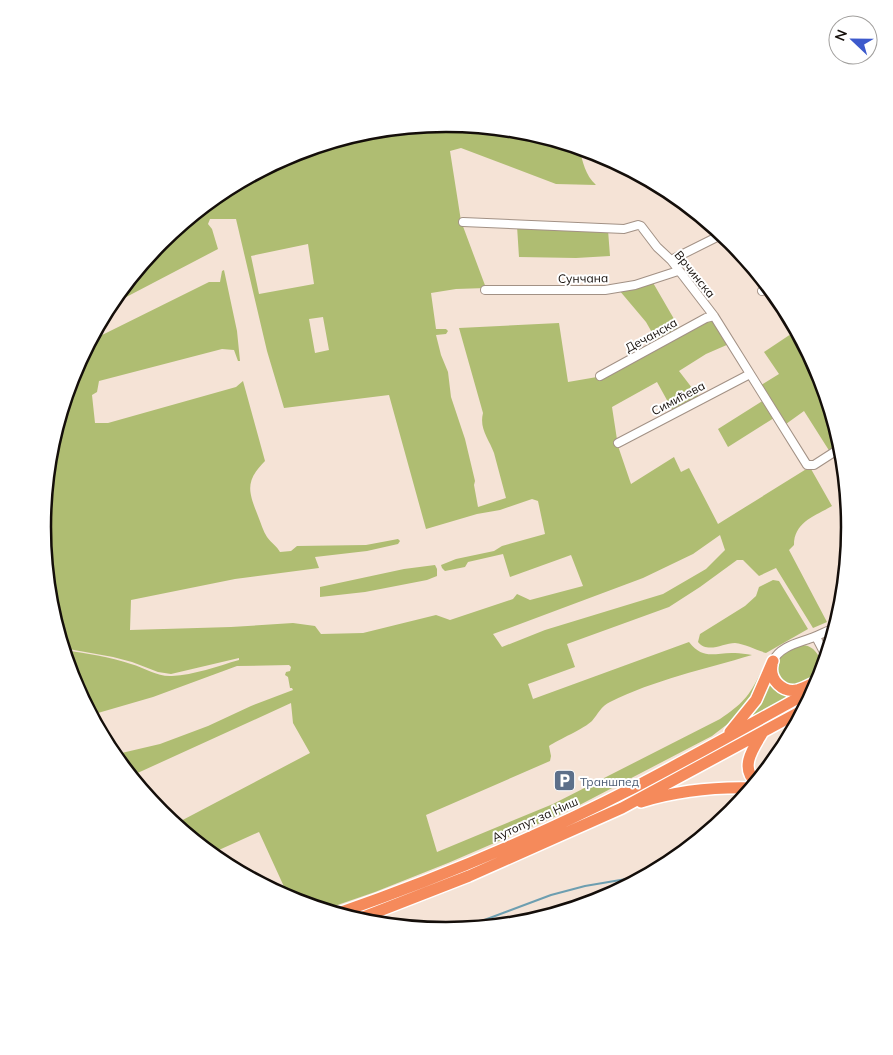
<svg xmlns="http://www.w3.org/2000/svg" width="893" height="1055" viewBox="0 0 893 1055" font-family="Mulish,sans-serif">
	<rect width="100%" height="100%" fill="#f5e3d6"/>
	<path fill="#afbd72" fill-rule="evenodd" d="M447 124 526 131 579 148C583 162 585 175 596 185L556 184 461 148 450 151 461 221 486 288 456 289 431 293 436 329H446L448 331 446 334 436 335 441 355 448 372 451 397 465 439 475 481 474 485 478 507 506 498C502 483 498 468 494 453 489 439 479 429 483 413L459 328 559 323 568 382 597 377 714 318 729 344 706 354 679 371 699 397 673 411 657 382 612 407 618 446 631 484 674 457 681 472 689 468 718 524 808 468 811 469 832 506C815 516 794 522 794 545L789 550 827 622 813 628 776 568 759 576 743 560H737L700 587 669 607 567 644 575 667 528 684 533 699 689 642C704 661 715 652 735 653 740 653 746 654 752 655 705 669 654 680 610 702 601 706 598 714 592 721 585 728 558 740 549 746L551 756 550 761 426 815 437 852 553 804 720 719C742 704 749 697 761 672L763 673 757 689 738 716 712 736 568 811 448 863 375 892 323 910 287 898 286 891 259 832 210 854 175 824 310 753 293 723 291 703 131 776 113 755 160 744 208 726 251 706 293 690 292 688H290L288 677 285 675 286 672 290 671 291 667 289 665 237 666 153 697 91 715 73 682 63 650C86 653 110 657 131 664 145 668 158 677 172 676 194 675 218 666 239 660V658L171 674 158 672 132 662 113 657 63 648 50 606 43 528 50 448 73 373 90 341 209 282H220L222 271 224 270 237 331 240 361H238L234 350 222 349 99 381 97 392 92 395 95 423H108L236 387 243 381 265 461C245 481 248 491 258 516 261 523 263 531 267 537 271 543 277 546 280 552L291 551 297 546 366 545 398 539 400 541 398 544 367 551 315 557 319 568 235 579 131 600 130 630 231 627 293 623 315 626 321 634 363 633 436 615 450 620 513 599 517 594 530 600 583 586 571 555 510 577 503 554 468 562 465 567 445 571 442 568 441 565 456 559 494 551 502 546 545 534 538 501 532 499 500 510 477 514 426 529 389 395 284 408 267 351 236 219H210L208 224 212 229 218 249 109 306 161 242 222 191 292 154 368 131ZM308 244 314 284 259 294 251 256ZM323 317 329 350 315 353 309 319ZM720 535 725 550 706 569 663 594 545 630 502 647 493 634 643 578 693 554Z
		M517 226 608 230 610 256 576 258 519 257Z
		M652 281 681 331 658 343 646 322 619 290Z
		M797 330 820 373 841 443 830 452 804 411 786 424 761 385 779 374 764 352Z
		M764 400 774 418 728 447 718 429Z
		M435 565 437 569V576L427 580 365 592 320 597V587L404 569Z
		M773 580 779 581 808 629 766 653C756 650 745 644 735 643 723 643 708 654 698 642L700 634 745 606 756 596 759 587Z
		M801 645C815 645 819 656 824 667L822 673C804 683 791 694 776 673 778 653 784 653 801 645Z
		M769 674C775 688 776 692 792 696L749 720 748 718Z"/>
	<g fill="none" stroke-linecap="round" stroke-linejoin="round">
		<path stroke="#6d9eb0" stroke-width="2" d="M455 931 551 895 585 886 650 875"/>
		<defs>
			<path id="minor" d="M463 222 624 229 638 225 641 226 657 247 671 260 714 316 807 465H814L842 447
				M671 260 723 234
				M485 290H605L635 285 678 271
				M762 291 769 287
				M600 376 706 318 714 316
				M618 443 750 374
				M816 637 827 658
				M773 661C780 646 799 643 814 637 822 634 828 630 836 628
				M519 924 549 914 602 900"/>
			<path id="highway" d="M772 665C769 680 783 693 797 690 805 688 813 683 820 680
				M730 732 756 700 773 661
				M757 783C738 768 754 747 763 732
				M641 802C677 791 714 787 752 788
				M336 914C437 879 537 837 633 788 694 756 755 722 816 688
				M356 920 469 876 622 808 805 709"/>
		</defs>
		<use href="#minor" stroke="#a29185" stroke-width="10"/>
		<use href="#highway" stroke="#fff" stroke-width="14"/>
		<use href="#minor" stroke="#fff" stroke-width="8"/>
		<use href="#highway" stroke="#f58a5b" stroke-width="11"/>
	</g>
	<defs>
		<symbol id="parking-square" viewBox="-11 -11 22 22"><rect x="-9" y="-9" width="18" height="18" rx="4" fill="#5c6f8a" stroke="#fff"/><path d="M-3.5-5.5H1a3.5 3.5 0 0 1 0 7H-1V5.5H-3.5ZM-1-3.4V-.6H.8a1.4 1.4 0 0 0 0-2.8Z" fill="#fff"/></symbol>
	</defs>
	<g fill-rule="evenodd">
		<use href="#parking-square" x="552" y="768" width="25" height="25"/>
	</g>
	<g text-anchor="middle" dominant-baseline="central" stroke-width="4" stroke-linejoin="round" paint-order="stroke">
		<g font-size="12" fill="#140e0a" stroke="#fff">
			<text transform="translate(695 274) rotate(51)">Врчинска</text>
			<text transform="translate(583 278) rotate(-1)">Сунчана</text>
			<text transform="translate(651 335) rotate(-29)">Дечанска</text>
			<text transform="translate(678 398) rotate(-28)">Симићева</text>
			<text transform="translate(535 819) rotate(-24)">Аутопут за Ниш</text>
		</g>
		<g font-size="12" fill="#4e5e75" stroke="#fff" text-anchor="start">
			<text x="580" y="781">Траншпед</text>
		</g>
	</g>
	<path d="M0 0H893V1055H0ZM51 527a395 395 0 1 1 790 0a395 395 0 1 1-790 0Z" fill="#fff" fill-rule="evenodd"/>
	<path fill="none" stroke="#140e0a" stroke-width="2.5" d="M51 527a395 395 0 1 1 790 0a395 395 0 1 1-790 0Z"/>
	<g transform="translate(853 40) rotate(292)"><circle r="24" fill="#ffffff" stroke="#a19f9d"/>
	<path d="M0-4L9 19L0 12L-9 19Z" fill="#3d5acc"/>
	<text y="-8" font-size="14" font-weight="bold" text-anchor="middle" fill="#140e0a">N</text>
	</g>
</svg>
